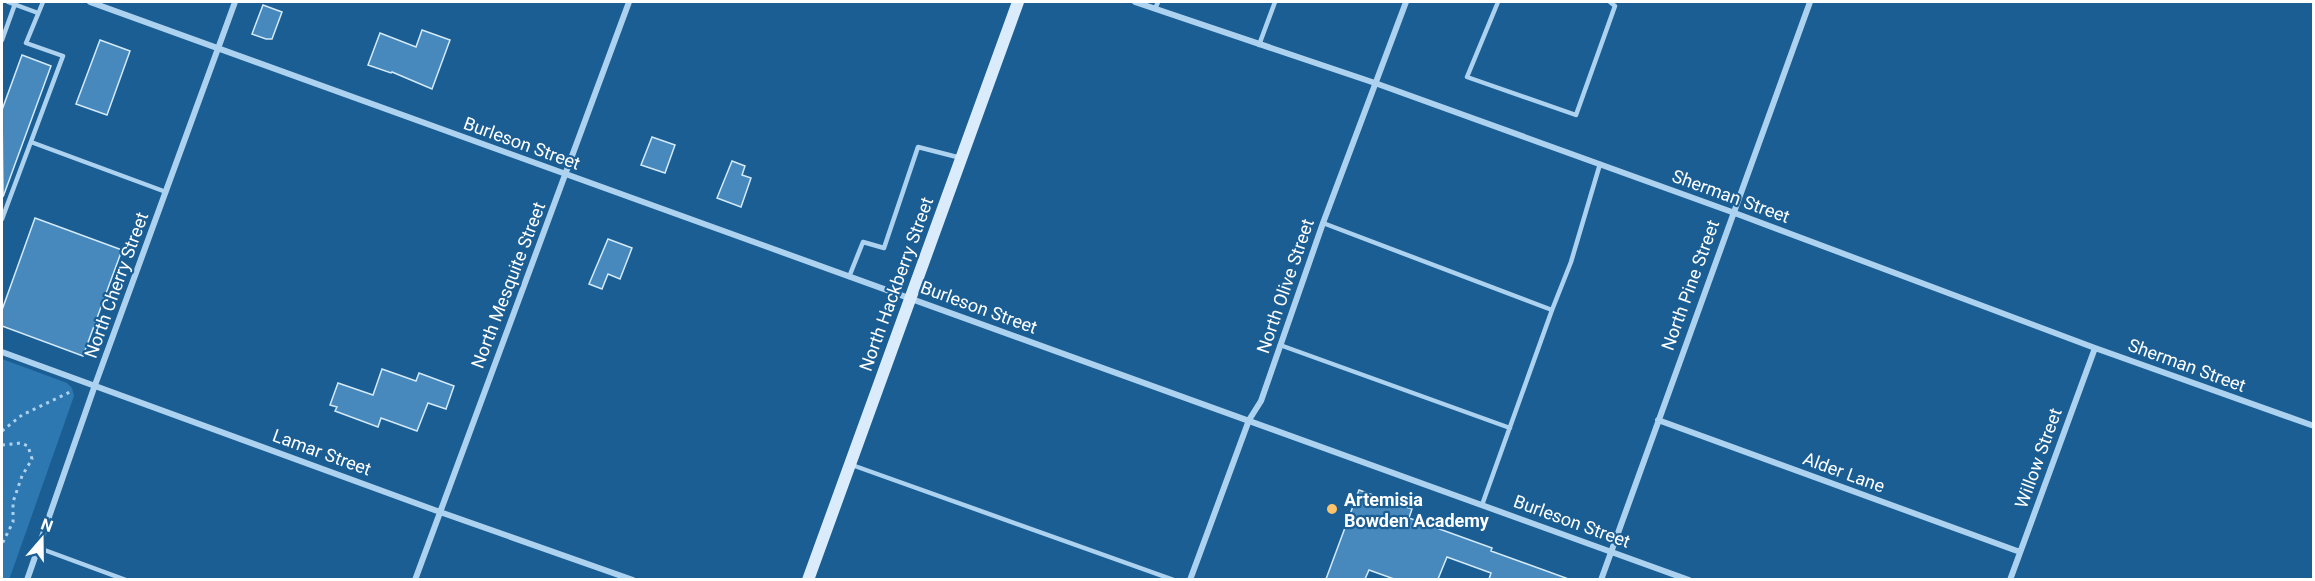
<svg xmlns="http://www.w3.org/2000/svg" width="2315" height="581" viewBox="0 0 2315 581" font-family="Roboto,sans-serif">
	<rect width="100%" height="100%" fill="#1b5e94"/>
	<path fill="#2e78b2" d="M2 359 67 383 72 388 74 396 9 580 2 579Z"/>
	<path fill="#4889bd" stroke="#d3eafb" stroke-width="1.5" d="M263 5 282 12 272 39H266L252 34Z
		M422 30 450 40 432 89 392 72 391 73 368 65 380 33 416 47Z
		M100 40 130 51 107 115 76 104Z
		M22 55 51 66 3 197 2 110Z
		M652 137 675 145 665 173 641 165Z
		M732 161 745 166 742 175 751 178 741 207 717 198Z
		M35 218 122 250 83 356 2 326V310Z
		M608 239 632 248 620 279 608 274 602 289 589 284Z
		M382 369 416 381 419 373 454 386 446 409 428 403 417 431 381 418 378 427 335 411 337 407 330 405 338 383 373 395Z
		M1359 490 1412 509 1409 518 1492 548 1491 551 1566 578 1565 579H1489L1491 573 1447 557 1438 579H1394L1369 570 1365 579H1326Z"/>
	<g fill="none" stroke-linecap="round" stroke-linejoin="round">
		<path stroke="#add2ef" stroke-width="3" stroke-dasharray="3 4.5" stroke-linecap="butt" d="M2 431 22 415 72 391
			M2 445 21 443 28 446 32 459 22 476 13 502V522L2 544"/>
		<path stroke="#add2ef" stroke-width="4.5" d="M8 2 38 13
			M1498 2 1467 77 1576 115 1615 6 1610 2
			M1155 9 1158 2
			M2 40 15 4
			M1259 45 1275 2
			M31 142 166 192
			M2 219 63 56 26 43 43 2
			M1323 223 1552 310 1482 505
			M849 277 863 242 884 248 918 147 961 158
			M1552 310 1571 262 1600 164
			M1280 345 1510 428
			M852 465 1174 580
			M39 548 126 580"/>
		<path stroke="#add2ef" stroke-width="6" d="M90 2 1689 580
			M1135 2 1375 83 1732 212 2095 348 2314 426
			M2 352 440 512 633 580
			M1658 420 2020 552
			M27 580 95 385 235 2
			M415 580 629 2
			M1190 580 1249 420 1261 401 1323 223 1406 2
			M1601 580 1810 2
			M2010 580 2095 348"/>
		<path stroke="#daecfb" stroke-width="12" d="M808 580 1018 2"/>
	</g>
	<circle fill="#ffc36b" stroke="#1b5e94" stroke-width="2" cx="1332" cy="509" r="6"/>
	<g text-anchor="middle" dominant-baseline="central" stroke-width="4.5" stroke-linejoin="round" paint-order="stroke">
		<g font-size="18" fill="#fff" stroke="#1b5e94">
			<text transform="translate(522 143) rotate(20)">Burleson Street</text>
			<text transform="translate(1731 196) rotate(20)">Sherman Street</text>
			<text transform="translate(896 284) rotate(-70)">North Hackberry Street</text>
			<text transform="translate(116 285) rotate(-70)">North Cherry Street</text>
			<text transform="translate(508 285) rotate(-69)">North Mesquite Street</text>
			<text transform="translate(1690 285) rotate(-70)">North Pine Street</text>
			<text transform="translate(1285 286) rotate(-71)">North Olive Street</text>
			<text transform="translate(979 307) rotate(20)">Burleson Street</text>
			<text transform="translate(2187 365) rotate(20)">Sherman Street</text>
			<text transform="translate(322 452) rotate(20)">Lamar Street</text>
			<text transform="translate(2038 458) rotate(-70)">Willow Street</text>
			<text transform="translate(1844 472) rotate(20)">Alder Lane</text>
			<text transform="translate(1572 521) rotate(20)">Burleson Street</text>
		</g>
		<g font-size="18" font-weight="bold" fill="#fff" stroke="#1b5e94" text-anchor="start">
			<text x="1344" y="499">Artemisia<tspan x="1344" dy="21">Bowden Academy</tspan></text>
		</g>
	</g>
	<rect width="2315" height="581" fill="none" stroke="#ffffff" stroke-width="6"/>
	<g transform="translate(42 539) rotate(20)" stroke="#1b5e94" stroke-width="4.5" paint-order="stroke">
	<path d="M0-4.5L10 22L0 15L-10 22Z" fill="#ffffff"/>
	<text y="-9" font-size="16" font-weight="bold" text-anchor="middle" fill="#ffffff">N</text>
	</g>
</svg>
